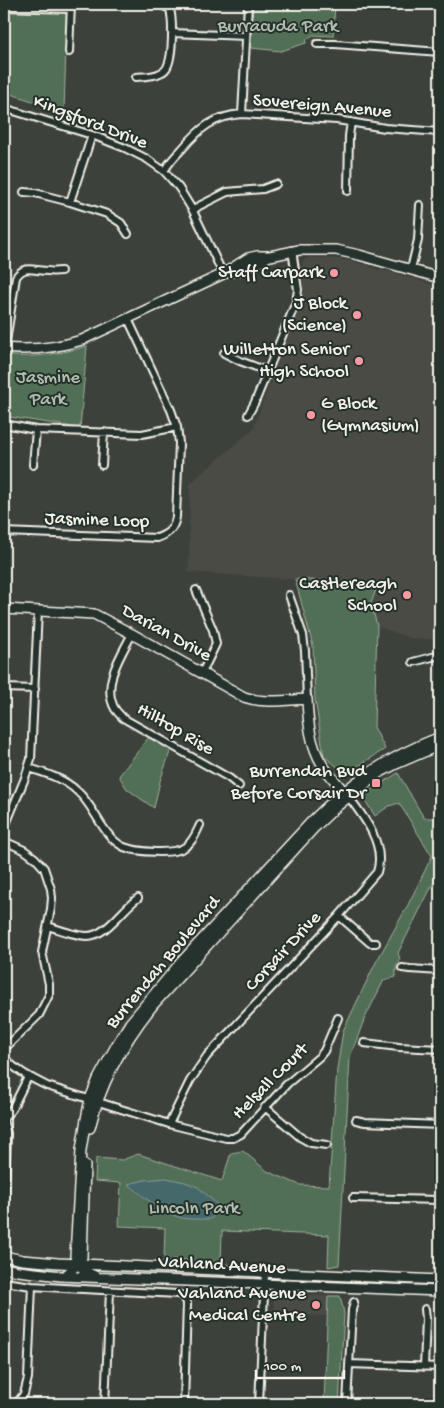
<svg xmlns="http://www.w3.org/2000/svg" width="444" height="1408" viewBox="0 0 444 1408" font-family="'Gochi Hand',sans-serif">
	<rect width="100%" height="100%" fill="#3c423b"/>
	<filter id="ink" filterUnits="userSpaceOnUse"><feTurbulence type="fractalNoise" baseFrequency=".02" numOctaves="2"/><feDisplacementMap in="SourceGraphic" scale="10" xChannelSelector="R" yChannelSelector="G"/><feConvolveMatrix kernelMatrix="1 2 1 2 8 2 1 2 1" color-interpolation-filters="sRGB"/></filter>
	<g filter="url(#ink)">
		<path fill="#4c4c45" d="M309 257 338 259 349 261 367 265 377 270H385L440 287V640L410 638 377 626 370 603 376 587 336 582 189 572 190 484 253 429 304 293 301 268 303 261Z
			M274 1294 328 1296 327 1316 274 1314Z"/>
		<path fill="#516e56" stroke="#a2b09f" d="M253 4H335L333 36 313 35 307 39 306 43 281 51 251 48Z
			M9 11 67 13 64 111 4 92V44Z
			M87 346 80 428 4 416V355C30 359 61 354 87 346Z
			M295 579 336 582 377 587 371 603 377 626 374 727 385 749 346 774 324 756 315 699 313 646Z
			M149 737 171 749 160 781 154 808 127 789 119 776Z
			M398 773 424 818H440V830L435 836 440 845V870L398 953 400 959 396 966V977L384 980 364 1020 350 1057 339 1265 328 1267 329 1235 222 1231 221 1262 164 1259 165 1228 119 1226 121 1183 95 1181 96 1158 122 1160 138 1154 222 1181 231 1153 243 1151 267 1171 300 1185 329 1186 337 1069 343 1031 374 966 408 905 432 856 399 803 389 806 375 816 362 796Z
			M328 1296H340L344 1313 339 1404H324Z"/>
		<path fill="#44676a" stroke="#8a9e9c" d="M166 1178 185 1182 198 1187 220 1207 211 1219C200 1219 185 1220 175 1216 157 1209 142 1195 128 1184L145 1180Z"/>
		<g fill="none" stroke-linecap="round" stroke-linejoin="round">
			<defs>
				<path id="street" d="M4 7 71 9
					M172 33 246 36
					M317 44H335L440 52
					M69 52 71 4
					M136 77C144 76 153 77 160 73 164 72 167 68 168 65 173 53 173 21 170 9L159 4
					M4 108 92 135 125 148 147 159 164 171 179 188 193 211 223 274
					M242 114 248 4
					M92 135 70 202 107 214 121 223 128 234
					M164 171C169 163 175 156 182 149 200 128 214 116 242 114L337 120 385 128 440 132
					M348 191 349 136 351 122
					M24 192 35 193 70 202
					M193 211 199 206 227 192 263 189 276 184
					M411 269 418 240 420 205
					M5 348 16 277C25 264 34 271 48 271 52 272 57 271 61 271
					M224 353 240 361 267 371
					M248 415 255 402 296 302 298 290 292 250
					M4 424 36 430 142 434 177 427
					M33 465 36 430
					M102 465 104 432
					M4 532 157 538C168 534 174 529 176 517L179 443 177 427 171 410 128 319
					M196 590 213 630 216 644 202 673
					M289 595 303 635 305 651 307 699
					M132 634C121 655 101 685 115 709 117 712 120 715 123 718L229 778 239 786
					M413 662 440 655
					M4 688 35 689
					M29 768C45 773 65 779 77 791 91 803 97 821 109 835 112 839 119 845 124 847 137 852 174 855 185 847 193 842 196 833 200 825
					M4 829 25 778 31 759 38 610
					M4 841 24 850 35 858 44 868 51 889 52 898 51 909 42 952 49 984V995L39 1015 4 1049
					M339 916 370 943H376
					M48 926C60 930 73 935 86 936 106 937 122 909 138 898
					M402 968 410 969 440 971
					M364 1043 399 1047 440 1049
					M4 1058C17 1071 31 1078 47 1086L169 1124 226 1138H233L241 1134 287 1084 319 1057 324 1051 338 1018
					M265 1107 300 1137 311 1143 327 1145
					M4 1118 12 1109 28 1077
					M356 1120 365 1122 440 1125
					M4 1124 7 1133 4 1215
					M169 1124 190 1081 207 1056 339 916 377 872C386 845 364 817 348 796
					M353 1198 440 1200
					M4 1282 32 1286 64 1288 178 1294 184 1297 187 1303 184 1404
					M349 1364 440 1367
					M424 1367 426 1319 425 1309
					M16 1404 24 1394 28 1378 32 1286
					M105 1404 110 1291
					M259 1404 265 1272
					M347 1404 352 1310 354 1302"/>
				<path id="secondary" d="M231 272 252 267 269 256
					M4 348C31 351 56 348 82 340L223 274 248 258 257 256H270L299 250H336L359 255 440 278
					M4 609 94 614 132 634 244 697C264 704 287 700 307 699 308 721 310 745 322 764 329 775 338 784 346 794
					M90 1128C101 1081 124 1041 154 1004L314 828 336 807 379 773 396 764 440 745
					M4 1256 23 1260 58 1263 440 1280
					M4 1268 18 1271 61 1276 440 1291
					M65 1276 78 1264 82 1257 85 1165
					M97 1277C85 1272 79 1268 75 1256L81 1150 86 1119 90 1099 98 1079 117 1044 130 1023 182 961 311 822C352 781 386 758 440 737"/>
			</defs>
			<use href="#street" stroke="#f4f1e8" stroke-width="10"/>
			<use href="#secondary" stroke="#f4f1e8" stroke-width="12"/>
			<use href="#street" stroke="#26332d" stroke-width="6"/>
			<use href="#secondary" stroke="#26332d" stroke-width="9"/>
		</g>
	</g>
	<g fill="#ff9aa2" stroke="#26332d" stroke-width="2">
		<circle cx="334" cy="273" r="5"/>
		<circle cx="357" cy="315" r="5"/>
		<circle cx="359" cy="361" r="5"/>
		<circle cx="311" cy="415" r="5"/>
		<circle cx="407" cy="595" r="5"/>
		<rect x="371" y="778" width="10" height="10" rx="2.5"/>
		<circle cx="316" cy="1305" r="5"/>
	</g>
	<g text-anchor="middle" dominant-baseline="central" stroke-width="4" stroke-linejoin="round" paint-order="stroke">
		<g font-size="19" fill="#b3bdae" stroke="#26332d">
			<text x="278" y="27">Burracuda Park</text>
			<text x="48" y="378">Jasmine<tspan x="48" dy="22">Park</tspan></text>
			<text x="194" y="1209">Lincoln Park</text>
		</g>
		<g font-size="19" fill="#f4f1e8" stroke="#26332d">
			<text transform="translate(322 107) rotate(5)">Sovereign Avenue</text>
			<text transform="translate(90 123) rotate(21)">Kingsford Drive</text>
			<text transform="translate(97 521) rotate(2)">Jasmine Loop</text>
			<text transform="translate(166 634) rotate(29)">Darian Drive</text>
			<text transform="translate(175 730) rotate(30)">Hilltop Rise</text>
			<text transform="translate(284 952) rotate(-47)">Corsair Drive</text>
			<text transform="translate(164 963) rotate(-50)">Burrendah Boulevard</text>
			<text transform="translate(271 1082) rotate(-45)">Helsall Court</text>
			<text transform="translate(222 1266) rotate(3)">Vahland Avenue</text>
		</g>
		<g font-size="19" fill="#f4f1e8" stroke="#26332d" text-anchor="end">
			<text x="324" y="273">Staff Carpark</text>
			<text x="347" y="304">J Block<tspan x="347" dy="22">(Science)</tspan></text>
			<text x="349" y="350">Willetton Senior<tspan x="349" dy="22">High School</tspan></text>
			<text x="321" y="404" text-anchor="start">G Block<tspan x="321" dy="22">(Gymnasium)</tspan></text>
			<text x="397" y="584">Castlereagh<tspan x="397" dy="22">School</tspan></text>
			<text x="366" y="772">Burrendah Bvd<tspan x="366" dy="22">Before Corsair Dr</tspan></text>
			<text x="306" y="1294">Vahland Avenue<tspan x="306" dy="22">Medical Centre</tspan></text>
		</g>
	</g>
	<rect width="444" height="1408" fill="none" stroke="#26332d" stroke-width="20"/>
	<rect x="10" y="10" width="424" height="1388" fill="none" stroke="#f4f1e8" stroke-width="2" filter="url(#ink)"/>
	<path d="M256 1370v8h88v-8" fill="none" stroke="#f4f1e8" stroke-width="2.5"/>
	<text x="264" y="1370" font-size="15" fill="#f4f1e8" stroke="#26332d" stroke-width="4" paint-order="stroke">100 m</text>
</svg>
